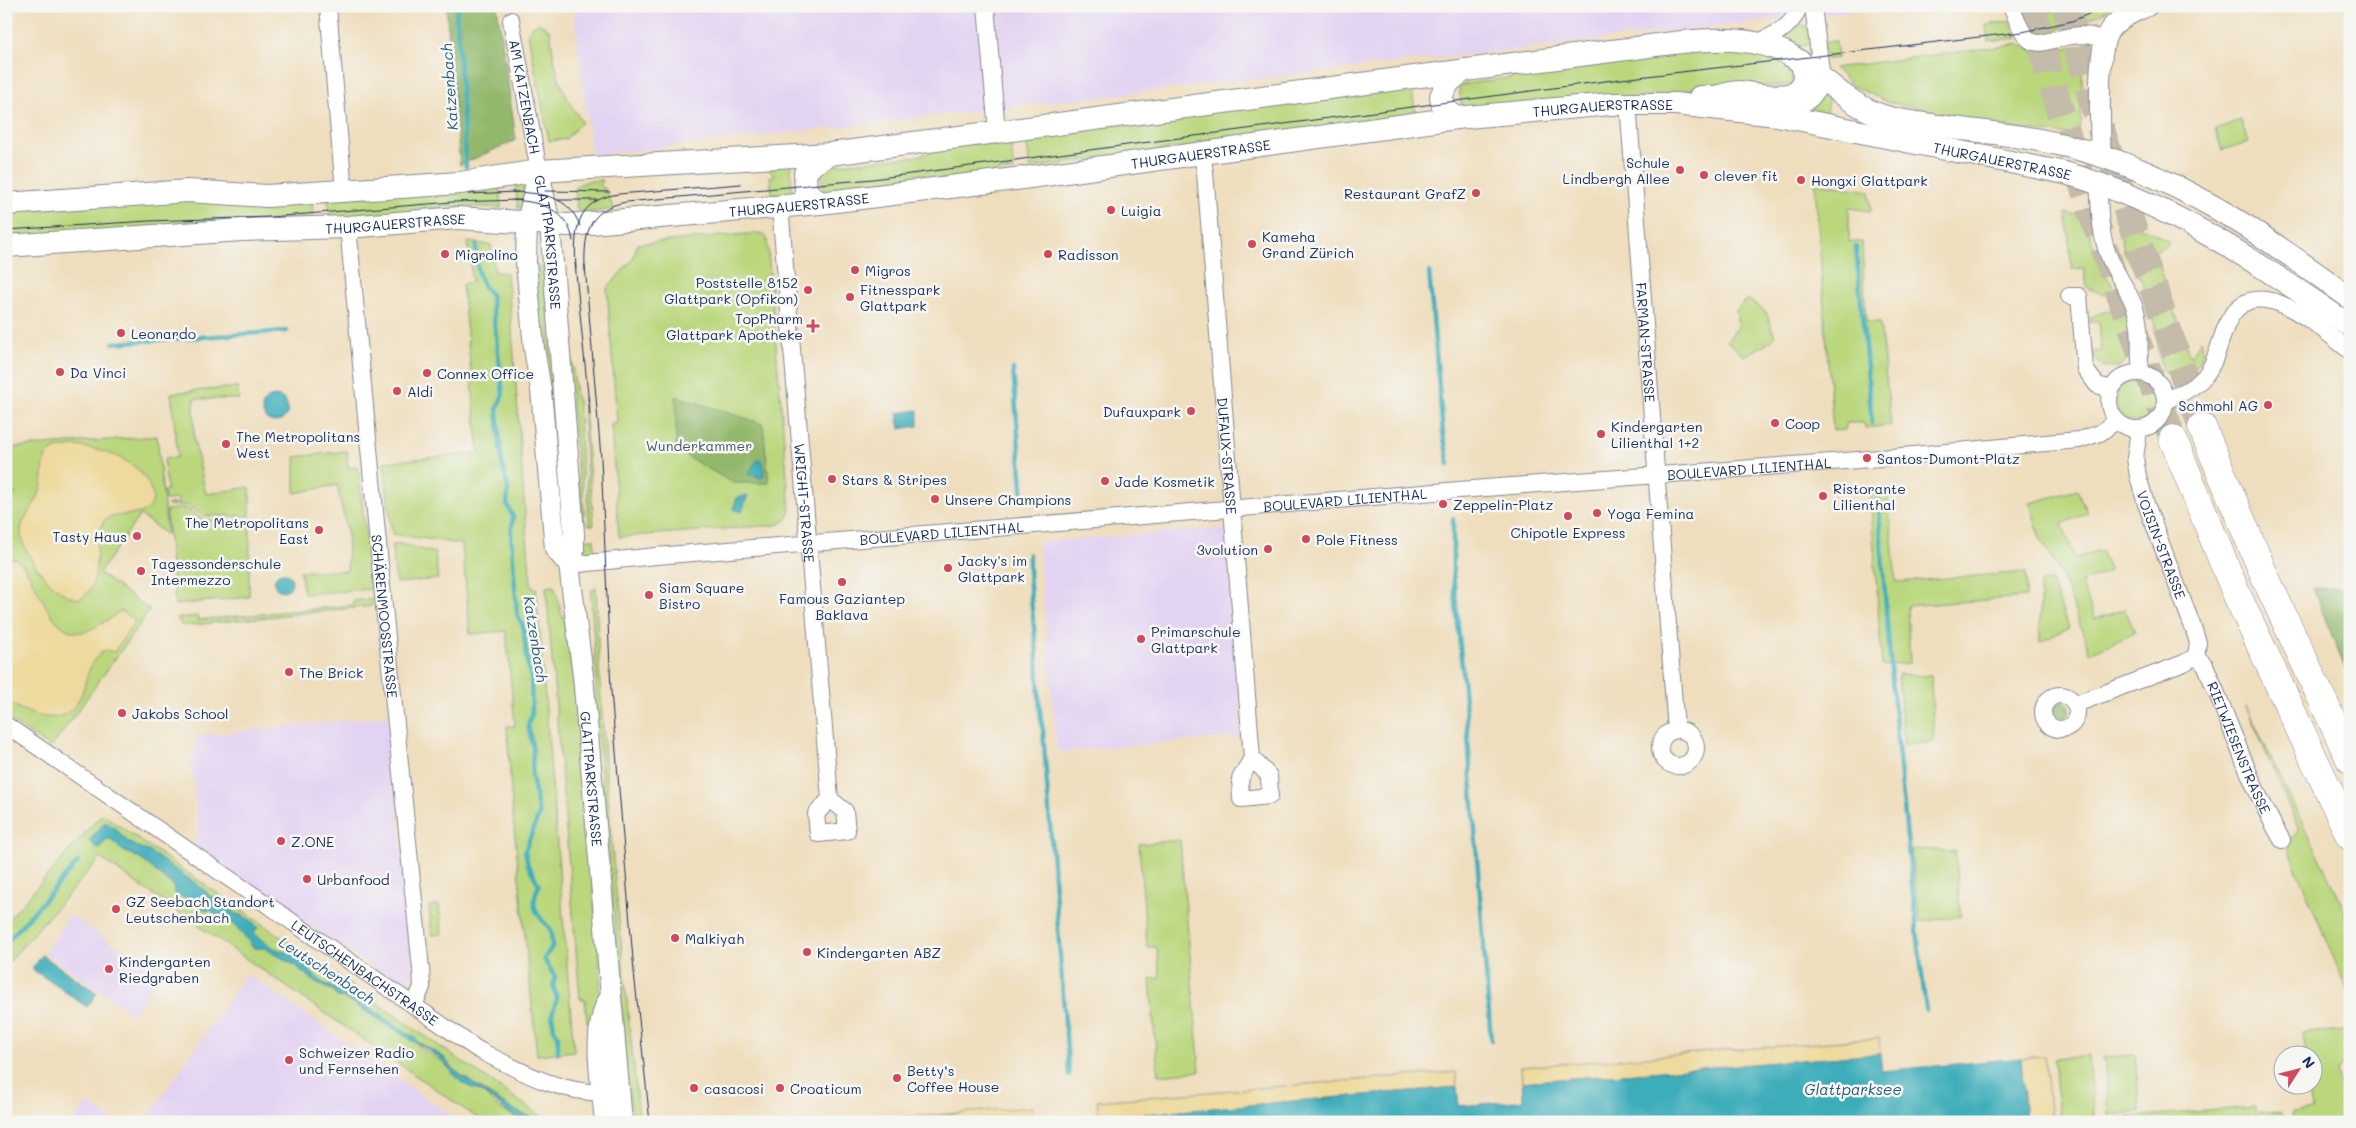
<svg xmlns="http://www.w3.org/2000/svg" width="2356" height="1128" viewBox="0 0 2356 1128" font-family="Mali,sans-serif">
	<rect width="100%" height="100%" fill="#f6f6f2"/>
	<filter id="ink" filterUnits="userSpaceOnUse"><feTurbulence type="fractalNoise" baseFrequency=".02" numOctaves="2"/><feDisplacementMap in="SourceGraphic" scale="10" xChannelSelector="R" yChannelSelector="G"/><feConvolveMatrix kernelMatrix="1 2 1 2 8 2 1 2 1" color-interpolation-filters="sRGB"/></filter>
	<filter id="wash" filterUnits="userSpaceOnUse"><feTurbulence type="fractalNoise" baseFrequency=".0096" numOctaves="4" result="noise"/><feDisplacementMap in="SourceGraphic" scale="20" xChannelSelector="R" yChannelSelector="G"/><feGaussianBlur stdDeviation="1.12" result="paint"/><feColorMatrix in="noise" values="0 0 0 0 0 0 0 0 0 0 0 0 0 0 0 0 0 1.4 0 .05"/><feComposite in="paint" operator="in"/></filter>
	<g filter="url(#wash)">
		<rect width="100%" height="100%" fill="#efdebd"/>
		<path fill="#e3d3f2" d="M573 6H1894L592 155Z
			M1226 528 1242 736 1057 752 1038 542Z
			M388 716 414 970 408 981 399 986 192 845 199 834 191 758 197 745 195 736Z
			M70 915 159 975 133 1014 45 953Z
			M247 974 461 1122H144Z
			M87 1102 115 1122H74Z"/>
		<path fill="#bad77c" stroke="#6a836d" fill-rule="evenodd" d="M2070 6H2117L2079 23 2039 35 2027 17Z
			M2010 21 2017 38 1988 41 1986 25Z
			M539 23 550 30C555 71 559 88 582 122L566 139 549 141 528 34 532 26Z
			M1811 25 1813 44 1791 47 1779 39 1797 26Z
			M1832 41H1836L1838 58 1827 59 1822 43Z
			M2020 44 2035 51 2083 46 2081 124 2069 135 1953 121 1921 109 1888 102 1853 86 1834 68Z
			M1679 50H1751L1793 66V85L1698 88 1670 95 1462 110 1459 87 1466 84 1593 66 1614 59Z
			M1411 85 1416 117 1030 168 1026 137Z
			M1823 90 1829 95 1825 118 1802 111Z
			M2241 120 2248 142 2222 150 2215 129Z
			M1010 139 1014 170 824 195 821 168 830 165 918 156 947 147Z
			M790 162 793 198 772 194 770 177 775 175 769 170V164Z
			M603 180 600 186 605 188 614 209 587 213 577 210 575 186 588 181Z
			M515 181 524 183 523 207 518 208Z
			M1815 183 1869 191 1871 211 1849 208V242H1862L1866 322H1880L1891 425 1865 428 1864 423H1847L1845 430 1833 431Z
			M499 184 501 208 462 206 429 208 396 216 330 221 328 199Z
			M152 200H312L314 222 6 239V211Z
			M2066 213 2087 218C2090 233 2093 249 2099 263 2105 276 2115 287 2121 300 2129 317 2137 353 2119 367H2104L2095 359 2092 352 2101 351 2099 322H2090V317L2111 310V297L2087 288 2084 268 2072 269Z
			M2118 223 2139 226 2169 241 2165 247 2155 252 2190 357 2201 340C2208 359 2192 373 2176 378L2161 370 2154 321 2141 279 2125 255Z
			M758 233 764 234 767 239 790 511 786 520 777 525 619 537 611 424 617 423 607 288 633 259 637 244Z
			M468 242 491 245 495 272 507 273C517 376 521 480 531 583L533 589 536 588 574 1051 537 1055 512 807 507 726H515L506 631 470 634 462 544 392 534 384 462 479 453 462 284 472 282Z
			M538 267H543L568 528H562L537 305Z
			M1747 299 1766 312 1775 336 1767 344 1744 356 1727 341 1738 327 1736 311Z
			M571 352 576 397 578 400 585 525 583 526 569 378Z
			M2116 401a21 21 0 1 1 42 0a21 21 0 1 1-42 0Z
			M237 387 239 399H194V440L206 494 250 487V516H204L186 505 168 506V504L179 503 178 499 165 500 164 491 167 490 164 459 178 457 171 393Z
			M583 397 594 525H589Z
			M157 436 167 535 140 515 99 573 150 610 51 748 6 717V448Z
			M347 451 348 468 358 467 372 589 304 594 300 571H347L348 536 337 485 295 493V457Z
			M1887 488 1896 582 2026 572V597L1907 606 1910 663 1882 666 1870 490Z
			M2077 490 2087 513 2062 524 2075 558 2101 550 2110 571 2081 582 2095 619 2125 609 2135 633 2090 653 2063 578 2039 536 2030 503Z
			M185 508 203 520 250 521 249 597 175 605 166 510Z
			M594 539 595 553 581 554 580 540Z
			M397 543 435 553 438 579 396 583 392 546Z
			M2051 581 2069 628 2040 642V582Z
			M554 586 567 633 577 704 601 976 595 1022H587L585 999H580L546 587Z
			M596 587C601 765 621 942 639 1119L636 1115 632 1121 595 702 596 674 591 597V591Z
			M372 599V606L182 626 177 618 197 616 198 620 353 605V601Z
			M1898 674 1931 676 1934 742 1904 745Z
			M2246 706 2350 922V997L2285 842 2297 833 2298 828Z
			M102 814 550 1122H541L508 1107 455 1071 442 1056 416 1041 414 1037 415 1041 422 1049 443 1062 460 1081 485 1094 499 1108 523 1122H483L100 858 6 965V922ZM105 822 129 843 150 852 205 890 209 896 217 899 237 914 244 916 254 930 253 933 271 947 291 954 305 963 309 971 323 983 342 991 382 1016 380 1020 344 998 337 997 334 991 314 982 296 966 264 948H254L233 923 220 919 211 910H205C198 904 183 897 174 893L173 885 161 877 145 860 125 852 113 840 107 839 98 849Z
			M1180 840 1200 1071 1158 1075 1150 979 1160 978 1157 947H1147L1139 844Z
			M1911 849 1955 851 1961 916 1920 922Z
			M439 905 442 934 432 935 429 906Z
			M2348 1030 2350 1061 2336 1072 2342 1092 2350 1091V1122H2292V1112L2312 1110 2309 1086H2314V1056L2305 1055 2302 1033Z
			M2135 1055 2140 1112 2109 1115 2104 1057Z
			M2089 1056 2094 1118 2059 1121 2054 1059Z
			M2255 1107 2256 1122H2069Z
			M2282 1112 2285 1122H2259L2258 1113Z"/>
		<path fill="#93b86c" stroke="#577465" d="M446 6H497L516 140 460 165Z
			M676 396 763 424 769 483H733L676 450Z
			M6 481 15 494 6 507Z
			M2313 588H2343L2350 602V681Z
			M2054 710a8 8 0 1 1 16 0a8 8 0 1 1-16 0Z"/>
		<path fill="#eeda9e" stroke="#84847e" d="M76 446C106 450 142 460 152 493 154 499 152 506 147 510 138 516 118 513 105 519 89 541 107 586 79 599 55 597 19 552 21 529 23 516 36 505 40 492 49 462 32 450 76 446Z
			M6 559H15L22 564C38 584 52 638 83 632 96 629 110 618 121 611L135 621 114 652 106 650C88 659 88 677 82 693 66 731 33 717 6 701Z
			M1879 1038 1880 1054 1522 1082 1521 1067Z
			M2045 1056 2051 1122H2026L2021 1058Z
			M1456 1072 1457 1087 1099 1118 1097 1101Z
			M1033 1107 1034 1122 859 1121Z"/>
		<path fill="#3eadba" stroke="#2c6e8c" d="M262 409a13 13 0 1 1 26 0a13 13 0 1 1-26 0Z
			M918 410V426L900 429 897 413Z
			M759 458C764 463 766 473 762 478L748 474Z
			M748 495 742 512 733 509 737 498Z
			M274 582a9 9 0 1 1 18 0a9 9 0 1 1-18 0Z
			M105 822 115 828 129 843 150 852 205 890 209 896 217 899 237 914 251 920 258 928 253 933 271 947 291 954 305 963 309 971 323 983 342 991 382 1016 380 1020 344 998 337 997 334 991 314 982 296 966 264 948H254L233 923 220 919 211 910H205C198 904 183 897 174 893L173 885C156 873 145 859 126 852 118 849 115 841 107 839L98 849 89 841Z
			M42 955 97 993 87 1007 32 969Z
			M413 1035 416 1041 445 1058 451 1067 468 1081 515 1111 541 1122C512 1122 506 1109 485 1094 478 1089 468 1088 461 1082 454 1076 450 1069 444 1062 437 1055 417 1043 410 1040Z
			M1880 1054 1882 1071 2021 1058 2026 1122H1099V1118L1457 1087 1459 1106 1516 1101 1523 1100 1522 1082Z"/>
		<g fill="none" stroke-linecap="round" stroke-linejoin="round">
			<path stroke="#3eadba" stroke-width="4.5" d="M456 6 466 167
				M476 246C477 265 476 281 491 295L503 394 497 409 502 464 508 488 507 504 513 517 511 533 517 614 523 626 528 666 531 677 532 713 528 725 533 749 532 776 539 814 525 851 528 865 539 885C529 907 536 914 551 930L552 947 544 959 555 977 553 985 557 999 552 1014 554 1029 558 1036V1053
				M1856 247 1872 423
				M1429 272 1443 433 1449 465
				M113 343 287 331
				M1013 369 1023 501
				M1878 491C1888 665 1906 837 1926 1010
				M1453 519V572L1465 699 1491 1040
				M1029 554C1028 585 1033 615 1036 646 1039 674 1037 702 1043 731L1069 1075
				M6 943 78 862
				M377 1016 415 1040"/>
		</g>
	</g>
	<g filter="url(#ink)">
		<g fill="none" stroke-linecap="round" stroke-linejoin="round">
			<path stroke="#c5bbaa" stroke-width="28" stroke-dasharray="28 14" stroke-linecap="butt" d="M2031 6C2068 153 2120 297 2173 439
				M2066 6C2103 149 2153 288 2202 427"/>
			<defs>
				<g id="minor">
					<path d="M328 6 344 191"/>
					<path d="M986 6 997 132"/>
					<path d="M2012 8C2032 63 2040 37 2081 35 2089 35 2097 37 2105 39"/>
					<path id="s1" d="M511 20 539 171"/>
					<path d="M1759 42C1777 33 1793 27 1799 6"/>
					<path id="s2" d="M1628 103 1676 730"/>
					<path d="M1772 104C1798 108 1813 107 1822 79L1813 6"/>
					<path id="s3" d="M1202 153 1205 172 1252 758 1240 779 1241 799 1270 796 1269 776 1252 758"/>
					<path d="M2098 182C2100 207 2099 231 2108 254 2116 277 2134 295 2138 320 2142 338 2137 356 2142 373"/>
					<path id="s4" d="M780 206 830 799 845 811 847 831 818 834 816 814 830 799"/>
					<path id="s5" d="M348 227 385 617 421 969 422 987 414 1005"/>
					<path d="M2069 296H2079L2085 369 2097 385 2111 389"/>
					<circle cx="2137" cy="401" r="28"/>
					<path d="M2165 401C2178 395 2192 389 2202 379 2216 365 2219 342 2227 324 2253 265 2320 328 2350 351"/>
					<path id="s6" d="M2139 430 2135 458 2138 476 2146 504 2194 630 2198 643 2196 656"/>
					<path id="s7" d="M569 565 656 556 1459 490 1858 460 2079 440 2100 433 2116 421"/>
					<path id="s8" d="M2196 656 2205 665C2231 724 2249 784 2282 840"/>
					<circle cx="2060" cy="712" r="17"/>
					<path d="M2076 704 2184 663 2196 656"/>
					<path id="s9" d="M6 725 477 1049C519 1071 565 1097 614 1092"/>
					<circle cx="1678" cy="748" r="18"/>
				</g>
				<g id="tertiary">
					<path d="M2100 155C2102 126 2094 48 2111 28 2119 18 2135 12 2147 6"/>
					<path id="s10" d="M539 171 550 225 574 533V551L569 565 583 676 622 1122"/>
					<path d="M537 178 527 223 526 263 534 348 541 390 555 549 569 565"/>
					<path d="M605 1122C602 1085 591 1036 607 1002"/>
				</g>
				<g id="secondary">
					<path d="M1700 97C1706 96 1714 98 1719 96 1726 95 1730 92 1738 92 1763 94 1814 109 1802 63"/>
					<path d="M1456 118 1443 107 1441 96 1449 82 1464 70"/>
					<path d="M820 203 806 191 805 173 813 164 830 154"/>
					<path d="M6 204 188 191 267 196 460 183 539 171 830 154 1611 51C1667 45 1743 26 1793 57 1824 76 1847 105 1883 116 1901 122 1921 123 1939 126 1983 132 2028 136 2071 147 2174 173 2266 236 2350 298"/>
					<path id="s11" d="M6 246 242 230 348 227 458 218 568 225 820 203 1023 178 1456 118 1611 104H1675L1777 115 2065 173C2169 202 2262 265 2350 326"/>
				</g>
				<path id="motorway" d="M2202 427 2266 579 2350 759
					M2173 439 2236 593 2350 836"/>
			</defs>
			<use href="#minor" stroke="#85868e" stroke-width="18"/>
			<use href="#tertiary" stroke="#85868e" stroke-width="22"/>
			<use href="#secondary" stroke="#85868e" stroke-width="24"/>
			<use href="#motorway" stroke="#85868e" stroke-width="29"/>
			<use href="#minor" stroke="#fff" stroke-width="16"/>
			<use href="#tertiary" stroke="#fff" stroke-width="20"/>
			<use href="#secondary" stroke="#fff" stroke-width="22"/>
			<use href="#motorway" stroke="#fff" stroke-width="28"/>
			<path stroke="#1b2f5e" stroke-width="1" d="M545 191 610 192
				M512 192C541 193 569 195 580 226
				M468 194 518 192
				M513 200C541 202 568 209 573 241
				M558 200H598
				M6 230 148 221 270 217 452 202 521 200
				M575 263 590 415
				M585 265 601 458 611 691 634 972 650 1122
				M576 269C574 232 574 200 619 194L741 184
				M585 271C584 237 586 209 626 202L873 179 1613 80 2022 32 2072 21 2108 6"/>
		</g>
	</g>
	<g fill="#d1495b" stroke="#f6f6f2" stroke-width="2">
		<circle cx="1680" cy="170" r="5"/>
		<circle cx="1704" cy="175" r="5"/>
		<circle cx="1801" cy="180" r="5"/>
		<circle cx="1476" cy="193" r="5"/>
		<circle cx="1111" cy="210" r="5"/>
		<circle cx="1252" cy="244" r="5"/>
		<circle cx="445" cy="254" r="5"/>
		<circle cx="1048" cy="254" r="5"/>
		<circle cx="855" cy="270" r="5"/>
		<circle cx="808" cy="290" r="5"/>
		<circle cx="850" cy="297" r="5"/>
		<path d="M810.5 318.5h5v5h5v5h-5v5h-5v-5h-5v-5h5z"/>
		<circle cx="121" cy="333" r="5"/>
		<circle cx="60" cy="372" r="5"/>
		<circle cx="427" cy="373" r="5"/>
		<circle cx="397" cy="391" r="5"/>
		<circle cx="2268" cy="405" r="5"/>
		<circle cx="1191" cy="411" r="5"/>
		<circle cx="1775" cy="423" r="5"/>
		<circle cx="1601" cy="434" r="5"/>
		<circle cx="226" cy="444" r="5"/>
		<circle cx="1867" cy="458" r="5"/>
		<circle cx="832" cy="479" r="5"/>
		<circle cx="1105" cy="481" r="5"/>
		<circle cx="1823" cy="496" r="5"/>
		<circle cx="935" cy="499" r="5"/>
		<circle cx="1443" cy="504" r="5"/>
		<circle cx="1597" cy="513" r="5"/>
		<circle cx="1568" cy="516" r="5"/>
		<circle cx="319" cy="530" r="5"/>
		<circle cx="137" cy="536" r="5"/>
		<circle cx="1306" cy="539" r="5"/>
		<circle cx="1268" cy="549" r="5"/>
		<circle cx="948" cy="568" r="5"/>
		<circle cx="141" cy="571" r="5"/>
		<circle cx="842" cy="582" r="5"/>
		<circle cx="649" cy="595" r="5"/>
		<circle cx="1141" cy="639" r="5"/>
		<circle cx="289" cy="672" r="5"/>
		<circle cx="122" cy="713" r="5"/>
		<circle cx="281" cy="841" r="5"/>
		<circle cx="307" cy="879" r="5"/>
		<circle cx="116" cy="909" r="5"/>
		<circle cx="675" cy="938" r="5"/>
		<circle cx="807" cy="952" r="5"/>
		<circle cx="109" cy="969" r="5"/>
		<circle cx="289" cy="1060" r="5"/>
		<circle cx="897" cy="1078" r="5"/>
		<circle cx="694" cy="1088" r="5"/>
		<circle cx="780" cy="1088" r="5"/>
	</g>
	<g text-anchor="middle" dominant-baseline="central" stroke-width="5" stroke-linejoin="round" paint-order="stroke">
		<g font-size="14" fill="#1b2f5e" stroke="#f6f6f2">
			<text stroke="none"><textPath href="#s1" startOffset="78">AM KATZENBACH</textPath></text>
			<text stroke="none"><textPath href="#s11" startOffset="1605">THURGAUERSTRASSE</textPath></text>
			<text stroke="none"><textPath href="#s11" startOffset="1200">THURGAUERSTRASSE</textPath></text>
			<text stroke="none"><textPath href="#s11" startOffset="2010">THURGAUERSTRASSE</textPath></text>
			<text stroke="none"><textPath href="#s11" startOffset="795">THURGAUERSTRASSE</textPath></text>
			<text stroke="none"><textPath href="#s11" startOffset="390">THURGAUERSTRASSE</textPath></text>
			<text stroke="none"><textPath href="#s10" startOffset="72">GLATTPARKSTRASSE</textPath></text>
			<text stroke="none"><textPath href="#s2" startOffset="240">FARMAN-STRASSE</textPath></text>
			<text stroke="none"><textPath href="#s3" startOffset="304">DUFAUX-STRASSE</textPath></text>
			<text stroke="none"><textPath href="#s7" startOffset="1184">BOULEVARD LILIENTHAL</textPath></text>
			<text stroke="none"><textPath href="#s7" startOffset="779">BOULEVARD LILIENTHAL</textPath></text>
			<text stroke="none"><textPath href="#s4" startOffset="298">WRIGHT-STRASSE</textPath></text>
			<text stroke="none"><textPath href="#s7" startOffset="374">BOULEVARD LILIENTHAL</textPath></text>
			<text stroke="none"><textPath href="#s6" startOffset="119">VOISIN-STRASSE</textPath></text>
			<text stroke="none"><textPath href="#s5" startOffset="391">SCHÄRENMOOSSTRASSE</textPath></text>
			<text stroke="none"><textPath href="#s8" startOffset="102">RIETWIESENSTRASSE</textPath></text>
			<text stroke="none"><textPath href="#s10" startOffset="612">GLATTPARKSTRASSE</textPath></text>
			<text stroke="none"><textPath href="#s9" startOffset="436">LEUTSCHENBACHSTRASSE</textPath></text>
		</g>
		<g font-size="14" fill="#1b2f5e" stroke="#f6f6f2" text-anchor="start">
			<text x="1670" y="162" text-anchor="end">Schule<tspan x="1670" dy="16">Lindbergh Allee</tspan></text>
			<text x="1714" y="175">clever fit</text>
			<text x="1811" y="180">Hongxi Glattpark</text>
			<text x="1466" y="193" text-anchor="end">Restaurant GrafZ</text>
			<text x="1121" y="210">Luigia</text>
			<text x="1262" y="236">Kameha<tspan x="1262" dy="16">Grand Zürich</tspan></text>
			<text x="455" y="254">Migrolino</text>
			<text x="1058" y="254">Radisson</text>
			<text x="865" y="270">Migros</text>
			<text x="798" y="282" text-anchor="end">Poststelle 8152<tspan x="798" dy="16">Glattpark (Opfikon)</tspan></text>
			<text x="860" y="289">Fitnesspark<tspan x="860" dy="16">Glattpark</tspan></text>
			<text x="803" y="318" text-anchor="end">TopPharm<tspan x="803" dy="16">Glattpark Apotheke</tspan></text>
			<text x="131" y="333">Leonardo</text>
			<text x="70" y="372">Da Vinci</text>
			<text x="437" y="373">Connex Office</text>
			<text x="407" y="391">Aldi</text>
			<text x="2258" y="405" text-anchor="end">Schmohl AG</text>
			<text x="1181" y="411" text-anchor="end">Dufauxpark</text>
			<text x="1785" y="423">Coop</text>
			<text x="1611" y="426">Kindergarten<tspan x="1611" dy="16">Lilienthal 1+2</tspan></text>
			<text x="236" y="436">The Metropolitans<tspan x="236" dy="16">West</tspan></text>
			<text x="1877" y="458">Santos-Dumont-Platz</text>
			<text x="842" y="479">Stars &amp; Stripes</text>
			<text x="1115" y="481">Jade Kosmetik</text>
			<text x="1833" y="488">Ristorante<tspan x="1833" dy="16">Lilienthal</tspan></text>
			<text x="945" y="499">Unsere Champions</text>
			<text x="1453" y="504">Zeppelin-Platz</text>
			<text x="1607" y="513">Yoga Femina</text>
			<text x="309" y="522" text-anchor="end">The Metropolitans<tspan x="309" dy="16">East</tspan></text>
			<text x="1568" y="532" text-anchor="middle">Chipotle Express</text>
			<text x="127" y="536" text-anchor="end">Tasty Haus</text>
			<text x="1316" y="539">Pole Fitness</text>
			<text x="1258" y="549" text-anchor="end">3volution</text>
			<text x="958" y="560">Jacky's im<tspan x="958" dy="16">Glattpark</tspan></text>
			<text x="151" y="563">Tagessonderschule<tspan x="151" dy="16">Intermezzo</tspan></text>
			<text x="659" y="587">Siam Square<tspan x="659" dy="16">Bistro</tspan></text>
			<text x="842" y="598" text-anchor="middle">Famous Gaziantep<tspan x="842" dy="16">Baklava</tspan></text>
			<text x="1151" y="631">Primarschule<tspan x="1151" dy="16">Glattpark</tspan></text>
			<text x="299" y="672">The Brick</text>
			<text x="132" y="713">Jakobs School</text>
			<text x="291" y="841">Z.ONE</text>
			<text x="317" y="879">Urbanfood</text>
			<text x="126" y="901">GZ Seebach Standort<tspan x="126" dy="16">Leutschenbach</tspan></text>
			<text x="685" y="938">Malkiyah</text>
			<text x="817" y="952">Kindergarten ABZ</text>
			<text x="119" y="961">Kindergarten<tspan x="119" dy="16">Riedgraben</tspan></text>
			<text x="299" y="1052">Schweizer Radio<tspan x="299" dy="16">und Fernsehen</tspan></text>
			<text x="907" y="1070">Betty‘s<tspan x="907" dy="16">Coffee House</tspan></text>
			<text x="704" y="1088">casacosi</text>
			<text x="790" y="1088">Croaticum</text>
		</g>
		<g font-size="14" fill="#435966" stroke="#f6f6f2">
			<text x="699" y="445">Wunderkammer</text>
		</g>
		<g font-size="15" font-style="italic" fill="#275b7e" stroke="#f6f6f2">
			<text transform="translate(449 87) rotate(-94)">Katzenbach</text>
			<text transform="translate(536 639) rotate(81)">Katzenbach</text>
			<text transform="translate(327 970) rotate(33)">Leutschenbach</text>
			<text x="1853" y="1089">Glattparksee</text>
		</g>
	</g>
	<rect width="2356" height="1128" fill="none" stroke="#f6f6f2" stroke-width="25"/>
	<g transform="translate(2298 1070) rotate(54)"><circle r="24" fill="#f6f6f2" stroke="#9ea6b7"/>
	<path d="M0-4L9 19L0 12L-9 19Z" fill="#d1495b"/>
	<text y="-8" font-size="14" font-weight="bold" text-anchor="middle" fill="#1b2f5e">N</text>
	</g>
</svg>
